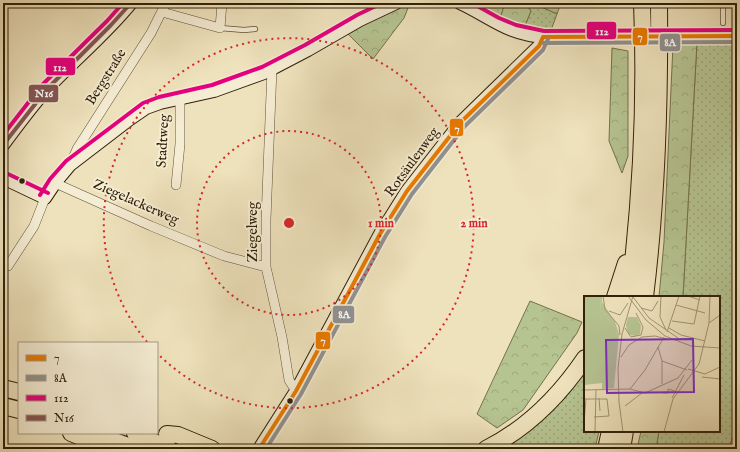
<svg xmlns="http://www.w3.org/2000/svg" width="740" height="452" viewBox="0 0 740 452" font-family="'IM FELL English',serif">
	<defs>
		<pattern id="grass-dots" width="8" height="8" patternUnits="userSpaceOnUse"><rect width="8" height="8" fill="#b6c492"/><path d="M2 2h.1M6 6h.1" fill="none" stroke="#9da87c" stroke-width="1.8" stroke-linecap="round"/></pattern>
		<pattern id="forest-crowns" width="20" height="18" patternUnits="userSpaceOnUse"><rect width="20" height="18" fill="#b6c492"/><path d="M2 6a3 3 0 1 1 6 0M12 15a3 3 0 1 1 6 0" fill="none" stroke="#9da87c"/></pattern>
	</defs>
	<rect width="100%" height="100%" fill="#eee2bc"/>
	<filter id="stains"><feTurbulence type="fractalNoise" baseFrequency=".005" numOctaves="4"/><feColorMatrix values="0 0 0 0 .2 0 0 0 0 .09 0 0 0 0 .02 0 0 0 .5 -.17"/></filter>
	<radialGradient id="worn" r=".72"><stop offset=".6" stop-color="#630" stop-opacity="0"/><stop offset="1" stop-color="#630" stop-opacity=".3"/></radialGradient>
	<path fill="url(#grass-dots)" stroke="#73724c" d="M472 3H505L500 19Z
		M528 3H533L557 14 550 33 524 28 531 11 527 6Z
		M697 42H737V449H656L659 431H719V297H683Z
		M585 369V431H599L595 449H505L565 398Z"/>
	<path fill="url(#forest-crowns)" stroke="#73724c" d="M406 3H410L404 18 373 59 346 32Z
		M505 3H528L527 6 531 11 524 28 512 25 500 19Z
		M533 3H561L557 14Z
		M697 42 683 297H659L664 242 673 45Z
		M612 48 628 51V156L622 173 609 141Z
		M530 301 582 322 577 333 523 410 497 428 477 414Z
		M641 431H659L656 449H637Z"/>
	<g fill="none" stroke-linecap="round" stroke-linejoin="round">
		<defs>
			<path id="lane" d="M723 3V23
				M220 28 244 30 255 29
				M732 449 737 429"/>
			<path id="street" d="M162 12 220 28 222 3
				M272 69 266 219V267L282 337 289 380 296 391
				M70 165 77 149 151 33 166 3
				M55 183 151 226 224 256 266 267
				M176 185 180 144V98
				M8 266 34 226 45 198"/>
			<path id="secondary" d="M460 3C478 11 494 23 512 30 542 42 579 37 610 37
				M691 36H737
				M3 145C17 126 31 107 47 89 74 60 106 34 131 3
				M3 178 45 198 55 183 70 165 130 119 146 108 160 103 214 91 264 73 308 50 360 20 396 3
				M259 449 296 391 380 234 407 191 461 122 539 46 543 37"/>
			<path id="highway" d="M615 297 626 263
				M629 297C641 200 646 101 642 3
				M645 297C657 200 660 101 659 3
				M3 388 19 392
				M3 406 19 410
				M71 433 103 446
				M93 433 136 449
				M135 433 169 449
				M167 434 178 435 212 449
				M486 449C526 429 560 395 585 358
				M606 449 610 431
				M622 449 625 431"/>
		</defs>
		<use href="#lane" stroke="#605034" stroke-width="6"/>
		<use href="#street" stroke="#605034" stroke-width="10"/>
		<use href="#secondary" stroke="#302007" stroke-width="14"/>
		<use href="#highway" stroke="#302007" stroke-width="18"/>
		<use href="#lane" stroke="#f4ecd3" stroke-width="4.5"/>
		<use href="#street" stroke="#f4ecd3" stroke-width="9"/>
		<use href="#secondary" stroke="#f4ecd3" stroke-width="12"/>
		<use href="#highway" stroke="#eee2bc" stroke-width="16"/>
		<defs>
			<path id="secondary-bridge" d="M610 37 691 36"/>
		</defs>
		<use href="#secondary-bridge" stroke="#302007" stroke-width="14" stroke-linecap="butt"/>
		<use href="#secondary-bridge" stroke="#f4ecd3" stroke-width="12"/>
		<defs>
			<path id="bus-1" d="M543 37 737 36
				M259 449 296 391 380 234 407 191 461 122 539 46 543 37"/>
			<path id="bus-2" d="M543 43 737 42
				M266 449 301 394 385 237 412 194 465 126 543 50 548 39"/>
			<path id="bus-3" d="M472 3 499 18 516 25 544 31 737 30
				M3 135 42 85 107 21 123 3
				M6 173 48 193
				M40 195 50 179 66 161 143 103 159 97 212 85 262 67 305 45 357 15 382 3"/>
			<path id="bus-4" d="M3 145 47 89 111 25 131 3"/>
		</defs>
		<use href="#bus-1" stroke="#f4ecd3" stroke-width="7"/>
		<use href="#bus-2" stroke="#f4ecd3" stroke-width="7"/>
		<use href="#bus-3" stroke="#f4ecd3" stroke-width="7"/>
		<use href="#bus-4" stroke="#f4ecd3" stroke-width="7"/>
		<use href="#bus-1" stroke="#e87a00" stroke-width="4"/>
		<use href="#bus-2" stroke="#919191" stroke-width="4"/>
		<use href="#bus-3" stroke="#e5007d" stroke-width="4"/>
		<use href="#bus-4" stroke="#835653" stroke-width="4"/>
	</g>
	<g fill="none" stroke="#d62828" stroke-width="2" stroke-dasharray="2 4">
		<circle cx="289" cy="223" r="92"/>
		<path d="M147 342A185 185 0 1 1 157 353"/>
	</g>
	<g fill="#302007" stroke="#f4ecd3" stroke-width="1.5">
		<circle cx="22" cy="181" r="3.5"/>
		<circle cx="290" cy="401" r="3.5"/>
	</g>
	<g text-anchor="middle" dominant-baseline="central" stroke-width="4" stroke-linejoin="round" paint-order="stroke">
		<g font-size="14" fill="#302007" stroke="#f4ecd3">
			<text transform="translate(106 77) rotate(-58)">Bergstraße</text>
			<text transform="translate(163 141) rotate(-87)">Stadtweg</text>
			<text transform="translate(412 162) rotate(-54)">Rotsäulenweg</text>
			<text transform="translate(136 202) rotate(24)">Ziegelackerweg</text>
			<text transform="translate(253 232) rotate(-90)">Ziegelweg</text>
		</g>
	</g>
	<g transform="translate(584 296)">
		<rect width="136" height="136" fill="#eee2bc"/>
		<path d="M0 0H16L17 14 33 34 28 92 18 93V87L0 89ZM44 21H53L57 30 56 38 51 40 44 38 42 29Z" fill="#b6c492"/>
		<path d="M16 0H18V6L31 26 35 38 30 92H28L29 62 33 34 17 14Z" fill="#b6c492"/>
		<path fill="none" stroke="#a29474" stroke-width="1" d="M19 0 21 13 35 30 36 39M44 0 62 24 81 40 107 50 136 52M77 0 76 21 82 34M104 0 116 4M49 1 65 22 94 42M92 9 121 17M57 12 68 15 74 5M25 15 36 19 44 7M88 25 110 28 116 0M125 27 136 19M41 32 47 41 57 39 59 31 52 17M85 32 97 39 121 45M83 36 95 0M74 51 78 65V88M37 61 45 49 58 41 71 40 83 43M78 65 103 74M104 73 121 78 136 71M118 81 136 83M46 93 61 74 80 41M0 94 46 93 61 97 94 82 108 64M79 97H84V93L91 95M15 102 16 115M88 102 100 79M0 103H23L25 120 10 121M41 110 58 97M0 126 2 103M11 136 12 94M39 136 35 106 34 72 38 38 49 0M80 136 89 103 115 68 125 27 126 0"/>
		<path fill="#7b2cbf" fill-opacity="0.15" stroke="#7b2cbf" stroke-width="2" d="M109 43 110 96 23 97 22 44Z"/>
		<rect width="136" height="136" fill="none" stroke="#302007" stroke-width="2"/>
	</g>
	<circle cx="289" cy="223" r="6" fill="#d62828" stroke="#f4ecd3" stroke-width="2"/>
	<g font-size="12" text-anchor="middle" font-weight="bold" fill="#d62828" stroke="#f4ecd3" stroke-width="4" stroke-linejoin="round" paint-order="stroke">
		<text x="381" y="227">1 min</text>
		<text x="474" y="227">2 min</text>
	</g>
	<g stroke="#f4ecd3" stroke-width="1.5">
		<rect x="586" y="21" width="31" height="19" rx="4" fill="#e5007d"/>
		<rect x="632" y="27" width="16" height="19" rx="4" fill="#e87a00"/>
		<rect x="659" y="33" width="22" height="19" rx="4" fill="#919191"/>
		<rect x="45" y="57" width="31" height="19" rx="4" fill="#e5007d"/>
		<rect x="28" y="84" width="31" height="19" rx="4" fill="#835653"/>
		<rect x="449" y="118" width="15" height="19" rx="4" fill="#e87a00"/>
		<rect x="332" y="305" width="23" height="19" rx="4" fill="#919191"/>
		<rect x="315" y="331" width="16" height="19" rx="4" fill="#e87a00"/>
	</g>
	<g font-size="11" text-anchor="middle" font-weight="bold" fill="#fff">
		<text x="602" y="35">112</text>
		<text x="640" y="40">7</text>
		<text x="670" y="46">8A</text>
		<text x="60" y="71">112</text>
		<text x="44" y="97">N16</text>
		<text x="457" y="132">7</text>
		<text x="344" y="318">8A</text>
		<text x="323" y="344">7</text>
	</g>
	<rect width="740" height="452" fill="none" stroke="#eee2bc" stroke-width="16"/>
	<rect x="4" y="4" width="732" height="444" fill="none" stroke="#302007" stroke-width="2"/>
	<rect x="8" y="8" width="724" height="436" fill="none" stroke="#302007"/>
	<rect x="18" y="342" width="140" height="92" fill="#f4ecd3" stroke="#a69a81"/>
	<rect x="26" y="355" width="20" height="6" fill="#e87a00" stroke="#a69a81"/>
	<text x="54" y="362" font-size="12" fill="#302007">7</text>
	<rect x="26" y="375" width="20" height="6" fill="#919191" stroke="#a69a81"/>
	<text x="54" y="382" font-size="12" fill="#302007">8A</text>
	<rect x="26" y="395" width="20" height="6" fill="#e5007d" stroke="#a69a81"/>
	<text x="54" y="402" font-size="12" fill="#302007">112</text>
	<rect x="26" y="415" width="20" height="6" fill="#835653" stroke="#a69a81"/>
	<text x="54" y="422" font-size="12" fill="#302007">N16</text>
	<rect width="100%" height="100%" filter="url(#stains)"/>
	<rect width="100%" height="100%" fill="url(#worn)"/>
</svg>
